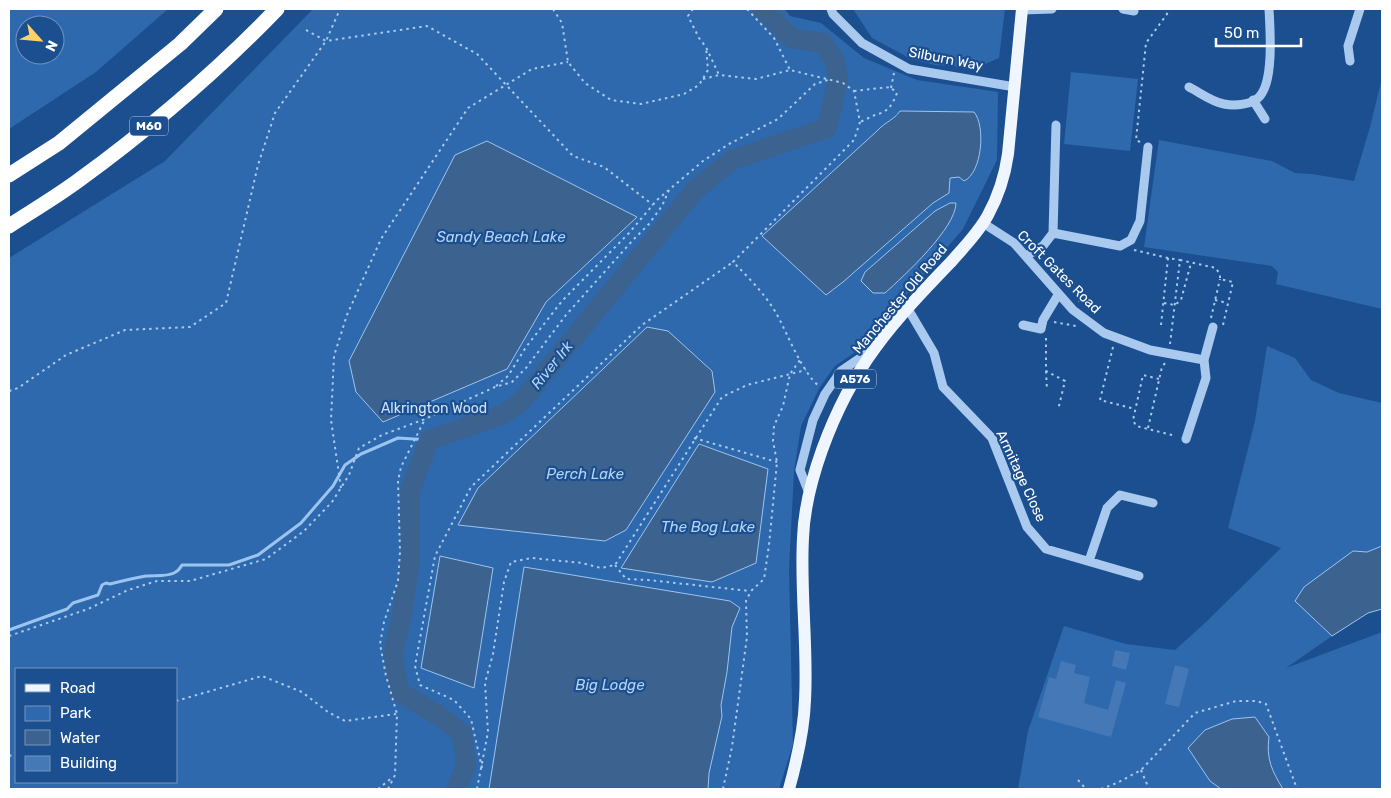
<svg xmlns="http://www.w3.org/2000/svg" width="1391" height="798" viewBox="0 0 1391 798" font-family="Rubik,sans-serif">
	<rect width="100%" height="100%" fill="#1b4f8f"/>
	<path fill="#2e69ad" fill-rule="evenodd" d="M9 9H168L96 72 9 129ZM25 25H55V55H25Z
		M313 9H785L790 16 821 23 864 58 917 80 998 92 997 160 963 229 861 348 835 366 820 387 801 426 794 472 789 569 793 744 779 789H9V258L165 161ZM16 669H176V782H16Z
		M853 9H1005L999 58 976 68 935 65 911 59 872 38Z
		M1071 72 1138 79 1130 151 1064 144Z
		M1382 78V309L1276 284 1278 272 1272 266 1144 247 1159 140 1272 161 1295 173 1312 174 1354 181 1370 127Z
		M1267 346 1295 358 1311 380 1339 393 1382 403V546L1367 552 1353 551 1318 623 1332 636 1286 668 1382 632V789H1018L1028 731 1064 626 1126 644 1175 650 1206 622 1281 548 1228 528 1255 421Z"/>
	<path fill="#3c6290" stroke="#9cc4f0" d="M900 111 974 112C986 126 982 173 964 181L959 177 950 178 949 193 933 203 843 282 826 295 762 236 877 131C885 122 894 120 900 111Z
		M487 141 637 217 546 302 507 369 383 422 356 392 349 361 455 155Z
		M950 203H956C956 228 904 276 885 293H873L861 281 865 272 935 211Z
		M647 327 668 331 712 371 715 392 626 530 605 541 458 525 478 488Z
		M699 444 768 469 756 563 712 582 621 568Z
		M1382 546V609L1368 613 1332 636 1295 601 1304 587 1353 551 1367 552Z
		M440 556 493 568 474 688 421 668Z
		M524 567 730 601 740 608 732 627 727 672 721 705 722 716 709 773 708 789H489Z
		M1255 717 1269 737C1266 759 1272 771 1283 789H1221L1210 781 1188 748 1205 730 1232 719Z"/>
	<g fill="none" stroke-linecap="round" stroke-linejoin="round">
		<path stroke="#9cc4f0" stroke-width="3" d="M9 630 67 609 73 603 98 595 102 585 106 583 110 584C122 581 134 578 146 576 154 575 166 577 174 573 178 571 180 569 182 565H229L258 555 301 523 333 486 345 465 361 454 398 438 429 440"/>
		<path stroke="#3c6290" stroke-width="20" d="M456 789 466 766 462 734 440 716 399 692 393 654 401 621 410 562V491L429 440 502 415 521 402 695 190 732 160 827 128 838 79 835 61 823 43 791 38 762 9"/>
	</g>
	<path fill="#4478b7" d="M1115 650 1130 653 1126 670 1112 666Z
		M1061 661 1076 665 1074 673 1090 677 1084 703 1108 710 1116 680 1126 683 1111 737 1038 717 1049 677 1056 679Z
		M1175 665 1189 669 1179 707 1165 704Z"/>
	<g fill="none" stroke-linecap="round" stroke-linejoin="round">
		<path stroke="#a9c9ee" stroke-width="2" stroke-dasharray="2.5 4" stroke-linecap="butt" d="M553 9 562 23 568 62 585 83 611 100 641 104 684 94 699 85 708 70 706 47
			M693 9 688 16 699 38 706 47 719 75
			M747 9 774 38 790 70
			M306 30 326 41 427 26 477 54 573 156 604 167 653 205
			M703 79 719 75 756 79 790 70 843 83 854 91 860 122 854 140 733 262C748 277 765 294 776 313 787 332 802 373 819 386
			M891 88 894 73
			M854 91 890 87 897 93C891 107 889 111 875 115 870 117 865 120 860 122
			M1140 142 1136 140 1146 43 1167 14 1168 9
			M1134 250 1168 258
			M1060 280 1084 287 1079 302
			M1215 300 1227 303
			M1164 303 1175 305 1181 300 1191 263
			M1211 318 1220 279
			M1054 322 1076 326
			M1161 325 1168 258 1180 260
			M1046 338V371L1065 381 1058 410
			M1170 344 1180 260 1216 268 1220 275V279L1233 282 1223 325
			M1113 347 1100 400 1135 409
			M1046 371 1047 390
			M1159 379 1143 375 1133 420 1136 426 1176 436
			M496 386 508 376 526 347 562 301 629 233 657 200 703 161 729 144 778 119 815 84 828 80
			M9 391 18 388 66 355 125 330 190 327 226 303 258 165 275 113 326 41 340 9
			M1148 428 1162 367 1165 363
			M694 438 777 462
			M341 488 331 420 334 356 347 315 381 239 468 108 532 69 568 62
			M615 565 626 579 648 580 750 591
			M9 636 88 609 128 590 157 581H190L266 559 304 531 332 502 349 475 359 448 382 435 425 419 495 387 512 382 526 368 566 315 633 240 649 224 662 206 669 190
			M176 701 262 676 302 692 328 712 345 721 396 714
			M9 756 16 754
			M482 768 471 719 454 700 420 685 415 666 435 556 471 487 642 325 733 262
			M1141 770 1149 789
			M1078 780 1086 789
			M378 789 393 777
			M388 789 395 775 397 714 386 676 380 644 384 622 398 581 400 552 398 481 401 467 425 419
			M477 789 488 732 485 683 493 654 504 582 511 562 532 558 582 563 601 568 615 565 722 397 747 385 806 370
			M723 789 732 747 747 637 746 601 751 591 764 579 769 545 777 462 773 441 774 426 783 406 790 374 800 360
			M1101 789 1117 783 1141 770 1195 713 1236 701H1256L1266 704 1297 789"/>
		<path stroke="#a9c9ee" stroke-width="9" d="M831 9 833 14 862 43 909 69 1015 87
			M1123 9 1134 11
			M1022 10 1052 9
			M1350 61 1348 46 1360 9
			M1189 87C1199 92 1212 102 1224 104 1234 106 1253 105 1260 96 1274 80 1270 29 1269 9
			M1253 100 1265 119
			M983 223 1014 243 1073 310 1104 333 1150 350 1204 360
			M1053 233 1056 125
			M1026 256 1043 246 1053 233 1120 246 1131 240 1140 221 1148 147
			M908 309 934 353 943 387 992 438 1027 527 1046 549 1139 576
			M1023 325 1041 329 1043 320 1058 295
			M1186 439 1206 378 1204 360 1213 327
			M809 493 800 470 813 420 825 394 841 371 869 352
			M1089 561 1107 508 1120 495 1153 503"/>
		<path stroke="#f0f6ff" stroke-width="12" d="M789 789C797 760 804 731 805 700 808 646 800 592 803 538 804 509 812 478 822 450 835 414 853 378 876 347 898 317 925 289 951 262 964 247 979 232 988 215 999 195 1005 175 1008 154L1022 9"/>
		<path stroke="#fff" stroke-width="15" d="M9 175 59 143 180 44 216 9
			M9 226C32 211 56 197 79 180 149 129 216 72 277 9"/>
	</g>
	<g text-anchor="middle" dominant-baseline="central" stroke-width="4.5" stroke-linejoin="round" paint-order="stroke">
		<g fill="#1b4f8f" stroke="#bbcadd" stroke-width="1">
			<rect x="130" y="116.5" width="38" height="19" rx="4"/>
			<rect x="834" y="369.5" width="42" height="19" rx="4"/>
		</g>
		<g font-size="12" font-weight="bold" fill="#fff">
			<text x="149" y="126">M60</text>
			<text x="855" y="379">A576</text>
		</g>
		<g font-size="14" fill="#fff" stroke="#1b4f8f">
			<text transform="translate(946 59) rotate(11)">Silburn Way</text>
			<text transform="translate(1059 272) rotate(45)">Croft Gates Road</text>
			<text transform="translate(900 299) rotate(-50)">Manchester Old Road</text>
			<text transform="translate(1021 476) rotate(65)">Armitage Close</text>
		</g>
		<g font-size="14" fill="#cfe3fa" stroke="#1b4f8f">
			<text x="434" y="408">Alkrington Wood</text>
		</g>
		<g font-size="15" font-style="italic" fill="#b5d3f5" stroke="#1b4f8f">
			<text x="501" y="237">Sandy Beach Lake</text>
			<text transform="translate(552 365) rotate(-51)">River Irk</text>
			<text x="585" y="474">Perch Lake</text>
			<text x="708" y="527">The Bog Lake</text>
			<text x="610" y="685">Big Lodge</text>
		</g>
	</g>
	<rect width="1391" height="798" fill="none" stroke="#ffffff" stroke-width="20"/>
	<rect x="15" y="668" width="162" height="115" fill="#1b4f8f" stroke="#7695bc"/>
	<rect x="25" y="684" width="25" height="8" fill="#f0f6ff" stroke="#7695bc"/>
	<text x="60" y="693" font-size="15" fill="#ffffff">Road</text>
	<rect x="25" y="706" width="25" height="15" fill="#2e69ad" stroke="#7695bc"/>
	<text x="60" y="718" font-size="15" fill="#ffffff">Park</text>
	<rect x="25" y="730" width="25" height="15" fill="#3c6290" stroke="#7695bc"/>
	<text x="60" y="743" font-size="15" fill="#ffffff">Water</text>
	<rect x="25" y="756" width="25" height="15" fill="#4478b7" stroke="#7695bc"/>
	<text x="60" y="768" font-size="15" fill="#ffffff">Building</text>
	<g transform="translate(40 40) rotate(117)"><circle r="24" fill="#1b4f8f" stroke="#7695bc"/>
	<path d="M0-4L9 19L0 12L-9 19Z" fill="#ffd166"/>
	<text y="-8" font-size="14" font-weight="bold" text-anchor="middle" fill="#ffffff">N</text>
	</g>
	<path d="M1216 38v8h85v-8" fill="none" stroke="#ffffff" stroke-width="2.5"/>
	<text x="1224" y="38" font-size="15" fill="#ffffff" stroke="#1b4f8f" stroke-width="4" paint-order="stroke">50 m</text>
</svg>
